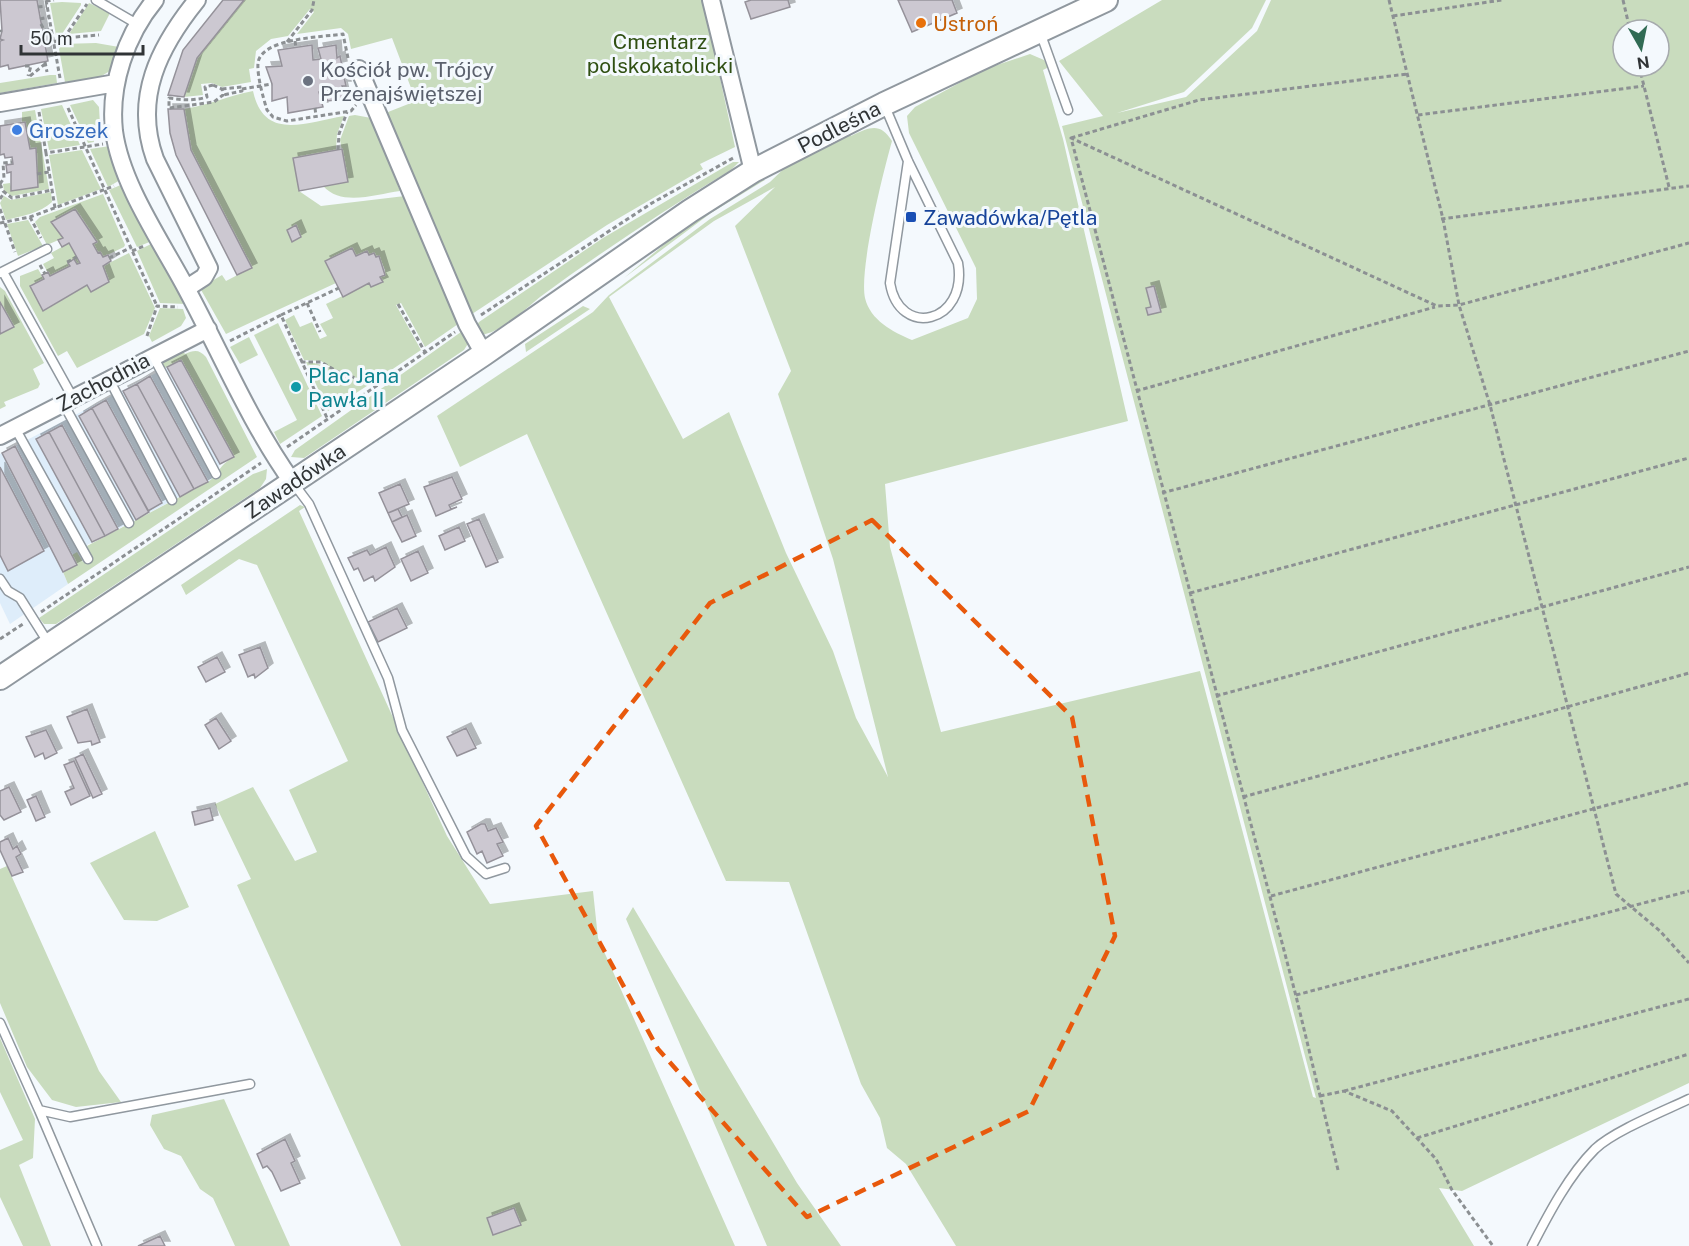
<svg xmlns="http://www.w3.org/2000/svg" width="1689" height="1246" viewBox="0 0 1689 1246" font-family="'Public Sans',sans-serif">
	<defs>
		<filter id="shadow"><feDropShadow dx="5" dy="-5" stdDeviation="0" flood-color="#0004"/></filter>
	</defs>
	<rect width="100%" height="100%" fill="#f4f9fd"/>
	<path fill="#deedfa" d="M181 360 234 457 220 464 214 477 208 482 87 545 92 557 63 572 68 584 10 624 0 603V454Z"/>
	<path fill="#c9dcbe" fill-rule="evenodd" d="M244 0H703L735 147 700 164 703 169 607 225 469 316 383 114 416 101 392 38 351 49 348 34 341 28 297 34 314 12 310 9 288 36 271 39 256 51 254 68 249 69 251 82 222 87 212 83 201 84 203 95 184 97 197 58Z
		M1162 0H1266L1252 28 1184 92 1117 113 1186 97 1257 31 1271 0H1689V1083L1462 1191 1439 1188 1474 1246H956L906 1164 887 1148 880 1118 861 1084 789 882 726 881 527 434 460 467 437 416 593 312 609 295 710 219 770 182 796 157 849 133 851 136C870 127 880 122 892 141 883 173 859 269 865 298 870 320 893 332 912 340L968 318 977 299 976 268 909 133 907 116 915 107 985 69 1030 54 1044 60 1049 67 1043 70 1063 139 1128 421 885 484 890 547 941 732 1200 671 1313 1097 1316 1098 1062 126 1103 116 1059 61ZM1623 30H1659V66H1623ZM775 187 735 226 791 371 778 394 833 559 888 777 856 718 833 651 786 553 729 412 683 439 609 297 714 221Z
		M62 2 81 3V5L62 34 56 35 50 3Z
		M89 3 110 13 101 31 69 34Z
		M96 43 119 47 113 69 100 77 65 82 59 49 62 44Z
		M50 75H56L57 83 0 93V83Z
		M253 91C264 141 304 123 344 116L337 134 336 150 293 158 299 191 321 206 405 196 461 322 425 347 401 303 396 305 421 350 372 383 338 372 321 361 304 360 285 320 294 315 300 327 312 322 320 339 327 336 320 324 333 318 326 304 369 283 371 287 383 282 380 277 385 275V270L379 256 369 255 367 251 356 256 351 248 325 261 336 283 226 334 200 288 222 275 226 281 251 268 191 150 184 109C209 105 228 96 253 91Z
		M93 100 99 107 100 125 91 128 94 142 88 143 70 105Z
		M62 105 80 145 49 150 41 109Z
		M35 110 49 189 12 196 4 191 3 184 10 183 12 191 38 187 36 148 30 149 25 122 22 123V112Z
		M355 115 371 118 400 191C376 194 342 207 323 186L348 182 340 140 349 116Z
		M110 146 122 179 108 187 90 149Z
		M82 150 101 189 58 205 49 155Z
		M733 162H739L731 170C666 209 601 252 540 297 528 307 494 338 479 334L476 326 479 322 603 238Z
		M761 178 765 180 711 213 624 278 690 223Z
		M123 184 152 241 137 247 109 190Z
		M51 192 52 202C40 213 22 216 6 220L0 203 4 196 11 200Z
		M103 194 125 245 124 247 103 257 100 252 98 253 93 244 97 242 80 215 52 222 63 238 47 245 35 222 40 217Z
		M28 220 43 246 18 256 7 224Z
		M69 243 80 263 77 264 74 260 69 263 70 266 50 276 43 264 54 258 51 253Z
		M153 243 186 304 160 303 137 251Z
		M129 253 155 308 144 334 77 368 67 351 58 356 20 286V276L38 269 44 279V311L87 285 91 292 109 282 103 266Z
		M0 287 5 291 44 363 33 369 40 384 38 388 4 402 6 406 0 409V334L13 327 0 302Z
		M583 306 590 309 526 352 525 344Z
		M160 308 183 309 186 318 181 326 152 342 149 336Z
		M278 323 322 416 280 444 274 432 297 420 254 335Z
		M461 332 466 335 469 342 464 350 304 458 291 457 295 450Z
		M249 337 258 355 240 364 230 347Z
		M182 350 185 354C194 350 199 349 206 357L257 457 68 584 63 572 77 565 72 555 77 552 83 562 92 557 87 546 208 482C221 473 217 466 234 457L181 360 163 369 160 362Z
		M306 362C328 363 347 378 370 384L328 411Z
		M267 469 266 479 260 488 56 624H44L39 618 253 474Z
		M300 505 305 507 299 511 447 836 490 904 593 891 598 938 735 1246H401L237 885 251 879 215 804 253 787 295 861 317 852 289 790 348 761 257 565 239 559 186 595 181 585Z
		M155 831 189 907 157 921 124 920 90 863Z
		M7 866 99 1071 121 1102 76 1107 52 1100 27 1067 0 1003V869Z
		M633 907 797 1183 841 1246H767L626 919Z
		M0 1038 35 1119 33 1158 19 1165 51 1246H23L0 1197V1150L23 1140 0 1092Z
		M224 1099 290 1246H235L213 1198 200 1189 181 1156 164 1149 150 1125 152 1115Z"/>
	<path fill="#ccc8d1" stroke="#95929a" stroke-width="1.5" filter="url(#shadow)" d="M0 0H37L48 61 9 69 8 65 0 67V41L3 40 0 39 2 31Z
		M223 0H244L197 58 184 97 168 95 183 50Z
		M751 0H788L790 7 751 19 745 2Z
		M898 0H952L957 13 912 32Z
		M312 45 313 60 321 59 318 48 336 45 337 58 340 56 342 66 337 67 339 77H344L346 86H342L345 99 327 101V90L319 92 323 107 288 113 287 97 272 101V84L266 67 282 66 278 50Z
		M168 109H184L191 150 252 268 237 275 176 155 170 133Z
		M25 122 30 149 36 148 38 187 11 191V172L7 173 6 165 13 164 12 157 5 158 4 154 0 155V126Z
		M342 149 348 182 299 191 293 158Z
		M75 209 97 242 93 244 98 253 100 252 103 257 108 255 111 261 103 266 109 282 91 292 87 285 43 311 30 286 44 279 42 275 48 272 50 276 70 266 68 263 74 259 77 264 80 263 69 243 62 247 58 240 63 238 51 222Z
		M296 225 301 237 292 242 287 230Z
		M352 248 356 256 367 251 369 255 374 253 376 257 379 256 385 275 380 277 383 282 371 287 369 283 343 297 325 261Z
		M1154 286 1161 312 1148 315 1146 308 1151 307 1146 288Z
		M0 302 14 327 0 334Z
		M181 360 234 457 220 464 167 367Z
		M150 376 208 482 194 489 137 384Z
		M137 384 194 489 180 497 123 391Z
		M106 400 162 503 148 511 92 408Z
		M92 408 149 512 136 520 79 416Z
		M62 425 118 529 105 536 49 432Z
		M49 432 105 536 92 542 36 439Z
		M15 446 77 565 63 572 2 453Z
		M0 467 44 551 8 571 0 555Z
		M452 477 462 499 449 505 451 509 457 507 436 516 424 487Z
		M400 484 409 504 388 513 379 493Z
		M398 509 402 517 392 522 388 513Z
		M407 515 416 536 402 542 392 522Z
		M479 519 498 562 486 567 467 524Z
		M459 527 465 541 445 550 439 536Z
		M386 547 395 567 375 581 373 576 364 581 358 568 354 570 348 558 367 550 370 555Z
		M418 551 428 573 411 581 401 559Z
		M397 608 407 628 378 642 368 622Z
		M260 647 268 668 255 678 254 674 248 677 239 655Z
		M217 657 225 672 206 682 198 667Z
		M87 709 100 742 92 745 91 741 78 743 67 717Z
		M216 718 231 741 219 749 205 725Z
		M466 728 476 748 457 756 447 737Z
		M46 730 57 753 45 759 43 753 35 757 26 737Z
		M83 754 102 794 93 798 75 758Z
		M74 761 90 796 71 805 65 792 74 788 64 765Z
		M9 787 21 812 4 820 0 815V791Z
		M36 796 45 817 36 821 27 800Z
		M210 808 213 820 195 825 192 812Z
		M481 824H485L488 831 496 828 503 842 497 844 503 856 487 863 482 851 477 854 467 832Z
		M8 838 13 849 17 846 21 854 16 857 23 872 12 876 0 850V842Z
		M285 1139 295 1161 291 1163 300 1183 281 1191 272 1172 267 1166 263 1168 257 1154Z
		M514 1208 521 1225 493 1235 487 1218Z
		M160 1236 165 1246H138Z"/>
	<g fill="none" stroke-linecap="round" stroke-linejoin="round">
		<defs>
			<path id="service" d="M96 0 137 24
				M1040 32 1068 110
				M884 104 908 161 958 263C968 324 899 339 890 283L908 161
				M3 272 73 398
				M0 273 47 249
				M153 356 216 474
				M109 379 172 500
				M63 403 129 523
				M15 428 88 559
				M294 484 309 504 388 678 402 730 466 856 486 874 505 868
				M0 579 8 591 20 598 49 644
				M0 1023 39 1110 70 1117 250 1084
				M39 1110 97 1246
				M1532 1246C1549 1213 1569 1175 1595 1149 1614 1131 1664 1111 1689 1099"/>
			<path id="minor" d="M155 0C126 35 109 85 114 131 121 184 161 241 186 288 221 353 250 423 293 483
				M711 0 753 171
				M359 69 467 324 484 354
				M0 103 116 83
				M187 288 204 277 209 268 155 159C133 98 159 47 197 0
				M0 436 208 329"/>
			<path id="secondary" d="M0 678 484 354 690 211 753 171 884 104 1106 0"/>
		</defs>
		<use href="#service" stroke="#90989f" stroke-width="11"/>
		<use href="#minor" stroke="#90989f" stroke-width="20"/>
		<use href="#secondary" stroke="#90989f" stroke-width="26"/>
		<path stroke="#8c9093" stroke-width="3" stroke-dasharray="4.5 3" stroke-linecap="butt" d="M46 0 60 78
			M1389 0 1443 219 1459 305 1490 405 1616 894 1660 931 1689 963
			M1623 0 1630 30
			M46 1 54 0
			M38 7 47 6
			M1393 16 1502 0
			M40 19 49 17
			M41 24 44 30H51
			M0 30 1 32
			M64 38 87 4
			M295 41 296 48
			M54 42 64 38 99 35
			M287 42 312 10 314 0
			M348 58 343 34C323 37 261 38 258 63 257 76 263 97 267 110L273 117 287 121 351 111 356 105
			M45 62 47 72
			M25 66H31L28 76
			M1639 66 1669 187
			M30 76 45 64
			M213 85 222 89 223 95 214 102 169 108V98C182 100 194 101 207 97L205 87Z
			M222 89 242 87V91L223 95
			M242 89 272 84
			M68 108 157 306
			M315 108 316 116
			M39 112 46 153
			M1418 115 1644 86
			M1071 138 1199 100 1407 74
			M338 150 339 134 347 112
			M37 174 49 172
			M0 184 3 191 12 198 52 190
			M0 184 4 178 3 163 12 162
			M0 199 4 193
			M55 208 46 153 103 144
			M0 209 15 252
			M30 217 41 238
			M1441 219 1689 186
			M0 223 30 217 114 186
			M132 251 144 246
			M109 258 130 248
			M67 262 77 257
			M40 265 45 274
			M307 303 320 332
			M398 304 425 352
			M281 315 339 288
			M481 315 652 203 735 157
			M147 336 157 306 178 307
			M230 341 281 315 327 418
			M301 362H321L338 372 376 385
			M1136 391 1435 307
			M287 447 455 332
			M1162 493 1689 351
			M1190 593 1689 458
			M41 612 261 463
			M0 639 23 624
			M1216 696 1689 567
			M1243 797 1689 673
			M1271 896 1689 783
			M1296 995 1689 891
			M1344 1091 1689 999
			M1320 1096 1344 1091 1392 1111 1436 1159 1452 1190 1493 1246
			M1417 1138 1689 1054
			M1338 1170 1296 996 1071 138 1437 306 1459 305 1689 243"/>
		<use href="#service" stroke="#fff" stroke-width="8"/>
		<use href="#minor" stroke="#fff" stroke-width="16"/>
		<use href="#secondary" stroke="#fff" stroke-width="22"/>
	</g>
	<path fill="none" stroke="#e8590c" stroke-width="4.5" stroke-dasharray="12 8" stroke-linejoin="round" d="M872 520 1072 717 1115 936 1029 1111 807 1217 658 1049 536 826 710 603Z"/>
	<circle fill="#e8710a" stroke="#f4f9fd" stroke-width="2" cx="921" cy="23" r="6"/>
	<circle fill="#6b7280" stroke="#f4f9fd" stroke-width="2" cx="308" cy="81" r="6"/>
	<circle fill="#3f7fe0" stroke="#f4f9fd" stroke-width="2" cx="17" cy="130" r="6"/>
	<rect fill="#1a4fb4" stroke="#f4f9fd" stroke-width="2" x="905" y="211" width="12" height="12" rx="3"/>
	<circle fill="#0f9aa8" stroke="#f4f9fd" stroke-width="2" cx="296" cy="387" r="6"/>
	<g text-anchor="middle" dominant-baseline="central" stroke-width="6" stroke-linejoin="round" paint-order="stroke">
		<g font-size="21" fill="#c56008" stroke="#f4f9fd" text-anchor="start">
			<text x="933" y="23">Ustroń</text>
		</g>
		<g font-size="21" fill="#305013" stroke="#f4f9fd">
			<text x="660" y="41">Cmentarz<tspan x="660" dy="24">polskokatolicki</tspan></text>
		</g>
		<g font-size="21" fill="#5b616d" stroke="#f4f9fd" text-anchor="start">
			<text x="320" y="69">Kościół pw. Trójcy<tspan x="320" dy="24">Przenajświętszej</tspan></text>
		</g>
		<g font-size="21" fill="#303436" stroke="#f4f9fd">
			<text transform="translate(839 127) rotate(-27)">Podleśna</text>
			<text transform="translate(103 382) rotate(-28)">Zachodnia</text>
			<text transform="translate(295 481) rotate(-34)">Zawadówka</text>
		</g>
		<g font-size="21" fill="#366cbe" stroke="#f4f9fd" text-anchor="start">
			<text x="29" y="130">Groszek</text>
		</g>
		<g font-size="21" fill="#164399" stroke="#f4f9fd" text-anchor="start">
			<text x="923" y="217">Zawadówka/Pętla</text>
		</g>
		<g font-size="21" fill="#0d838f" stroke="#f4f9fd" text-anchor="start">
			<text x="308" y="375">Plac Jana<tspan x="308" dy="24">Pawła II</tspan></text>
		</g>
	</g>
	<g transform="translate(1641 48) rotate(171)"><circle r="28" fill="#f4f9fd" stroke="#a6aaad" stroke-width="1.5"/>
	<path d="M0-4.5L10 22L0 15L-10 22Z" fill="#316b54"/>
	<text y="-9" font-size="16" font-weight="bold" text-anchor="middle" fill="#303436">N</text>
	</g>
	<path d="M21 45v9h122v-9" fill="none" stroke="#303436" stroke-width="3"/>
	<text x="30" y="45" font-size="18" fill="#303436" stroke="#f4f9fd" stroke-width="4.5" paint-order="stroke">50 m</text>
</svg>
